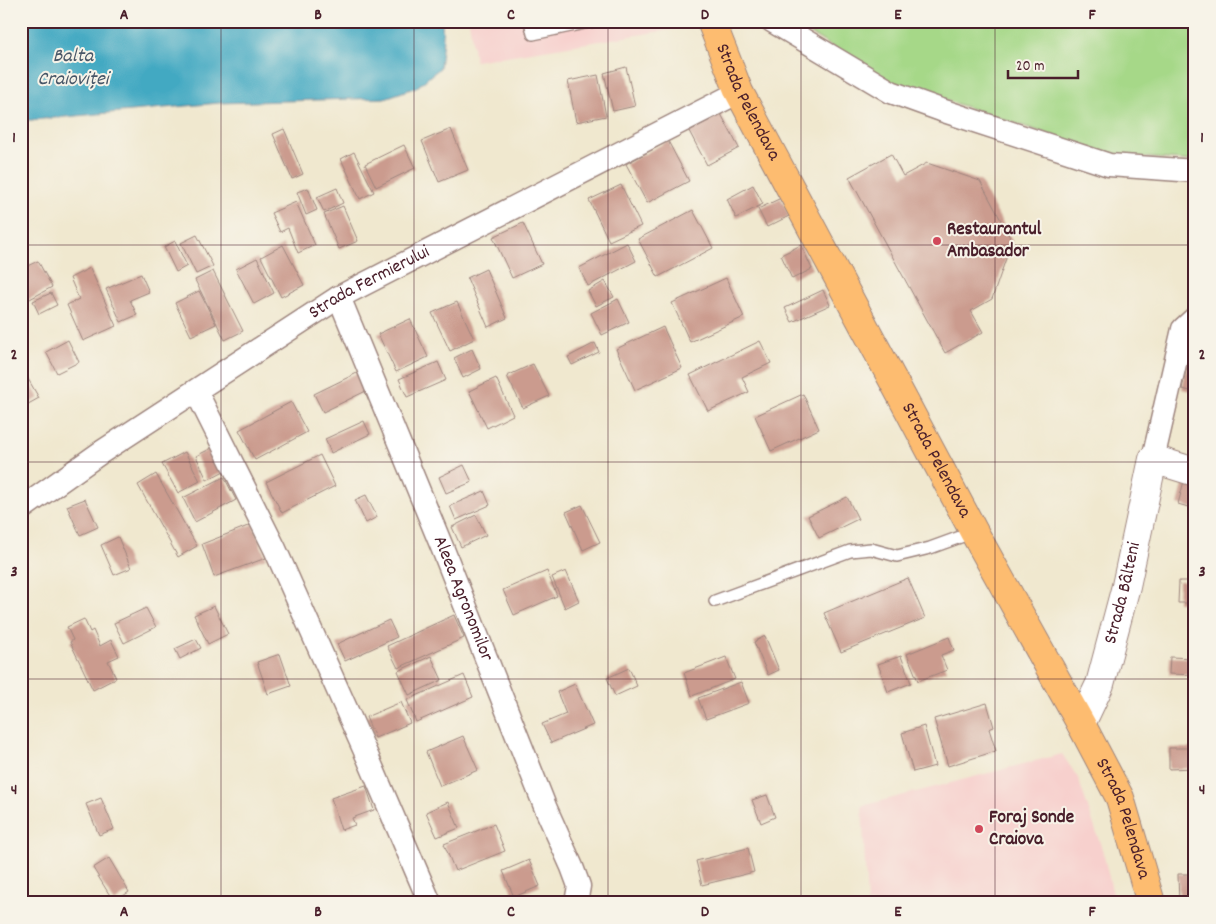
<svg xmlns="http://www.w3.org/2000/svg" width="1216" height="924" viewBox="0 0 1216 924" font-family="Dekko,sans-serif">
	<rect width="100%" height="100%" fill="#f7f3e8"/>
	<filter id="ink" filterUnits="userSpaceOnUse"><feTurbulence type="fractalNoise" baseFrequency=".02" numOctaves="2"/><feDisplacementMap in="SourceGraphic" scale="10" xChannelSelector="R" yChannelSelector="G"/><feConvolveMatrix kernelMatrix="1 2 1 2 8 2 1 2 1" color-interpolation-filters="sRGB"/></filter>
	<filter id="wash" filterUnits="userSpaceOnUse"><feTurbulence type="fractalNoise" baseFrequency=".0096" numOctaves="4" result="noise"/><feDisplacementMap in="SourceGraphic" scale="20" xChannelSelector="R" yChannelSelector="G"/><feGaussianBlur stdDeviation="1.12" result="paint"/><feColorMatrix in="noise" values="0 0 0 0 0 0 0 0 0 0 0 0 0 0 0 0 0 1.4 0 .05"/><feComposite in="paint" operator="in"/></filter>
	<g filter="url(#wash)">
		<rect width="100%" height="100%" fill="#f0e8cf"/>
		<path fill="#f7d0cd" d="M469 21H711L712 23 475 61Z
			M1062 754 1078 778 1103 852 1115 903H867L862 806Z"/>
		<path fill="#a6d888" stroke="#787c5a" d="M790 21H1195V161L1111 155 888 81Z"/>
		<path fill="#42a9c2" stroke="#466476" d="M21 21H442L443 40 440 68 417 87 385 98 219 103 21 121Z"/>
		<g id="blocks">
			<path fill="#cb9b8e" d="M626 67 635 106 613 111 604 73Z
				M598 75 606 116 576 122 568 81Z
				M721 114 739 148 707 165 689 131Z
				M284 129 303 174 292 179 273 134Z
				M451 129 468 170 439 182 422 141Z
				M668 141 689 181 647 203 626 164Z
				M404 145 415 168 376 187 365 164Z
				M354 152 374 192 360 199 341 159Z
				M891 154 903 176 927 163 980 181 1012 241 992 299 971 311 983 332 945 353 849 177Z
				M621 185 641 226 609 241 589 200Z
				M753 185 763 204 736 218 727 199Z
				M308 188 317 210 306 215 297 192Z
				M337 188 343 203 324 212 317 197Z
				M781 198 789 216 767 227 758 209Z
				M296 202 315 245 298 253 288 228 280 232 271 213Z
				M343 206 358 241 339 249 324 214Z
				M693 210 713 248 658 277 638 239Z
				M523 223 542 264 512 278 493 237Z
				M197 235 213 266 196 274 181 243Z
				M175 241 187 266 176 272 164 247Z
				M627 243 636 261 588 286 579 268Z
				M283 245 304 285 281 297 261 257Z
				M801 245 812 269 792 279 781 255Z
				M257 258 274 293 254 304 236 269Z
				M38 261 52 287 28 300 21 286V269Z
				M90 268 116 326 83 341 67 305 79 299 70 278Z
				M486 269 507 318 488 327 467 278Z
				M213 271 243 331 225 340 195 280Z
				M141 274 149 292 130 300 137 315 121 322 106 289Z
				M726 278 744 317 690 342 672 303Z
				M605 281 614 297 596 306 588 291Z
				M823 290 830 305 792 322 785 308Z
				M199 291 216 324 191 336 175 303Z
				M51 293 57 305 39 314 33 301Z
				M618 299 629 322 602 335 591 313Z
				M457 302 474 339 450 351 432 313Z
				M410 319 428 357 396 372 378 334Z
				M663 327 682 368 635 390 616 349Z
				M68 340 79 362 57 373 46 352Z
				M760 341 771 363 742 377 749 392 708 411 690 375Z
				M595 343 599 352 572 365 568 357Z
				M472 349 481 369 463 378 454 358Z
				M1189 356 1195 357V392L1182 389Z
				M438 362 446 380 407 397 399 379Z
				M533 364 549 396 523 408 507 376Z
				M359 372 368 390 323 412 314 394Z
				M27 377 39 398 21 408V380Z
				M496 378 513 415 487 428 469 391Z
				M803 394 819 429 771 451 755 416Z
				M291 402 307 432 255 460 239 430Z
				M364 421 370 434 331 453 325 439Z
				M212 448 224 471 207 480 196 456Z
				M185 452 200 481 178 493 162 464Z
				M320 455 335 486 282 513 266 482Z
				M464 465 472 482 446 493 439 477Z
				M156 474 197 546 178 557 138 485Z
				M224 477 236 500 195 522 183 498Z
				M1184 481 1195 484V509L1178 504Z
				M484 491 490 505 456 520 450 506Z
				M366 495 377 517 366 523 355 500Z
				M847 497 858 519 819 538 808 516Z
				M85 499 98 527 80 535 67 506Z
				M582 505 600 542 583 550 566 512Z
				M476 515 486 535 461 547 452 527Z
				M253 524 266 558 214 577 202 544Z
				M118 537 131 568 114 575 101 545Z
				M547 571 557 596 514 615 503 590Z
				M566 571 579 601 565 608 552 577Z
				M908 578 925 618 841 652 824 613Z
				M1179 581H1195V603H1178Z
				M214 606 228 634 208 644 194 615Z
				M146 608 156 627 124 643 114 623Z
				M454 615 464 638 398 668 387 646Z
				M84 619 90 632 93 630 100 646 111 640 119 656 108 661 116 678 93 690 70 642 73 640 67 627Z
				M389 620 397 637 345 661 337 644Z
				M765 636 779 670 768 675 754 642Z
				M949 637 954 650 941 655 947 670 918 681 907 654Z
				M196 639 201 648 180 659 175 649Z
				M280 654 291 686 268 694 257 662Z
				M431 656 442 680 409 695 398 671Z
				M901 656 911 683 888 692 878 664Z
				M726 657 735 679 692 696 684 673Z
				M1170 657 1194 658V675L1169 674Z
				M629 668 637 686 615 696 607 678Z
				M464 675 473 697 416 722 407 700Z
				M741 682 749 703 706 719 698 698Z
				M575 684 593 725 551 743 542 724 566 714 557 692Z
				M401 702 410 723 375 738 366 717Z
				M987 703 994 727 989 729 996 751 948 766 934 719Z
				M924 726 935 766 913 772 902 733Z
				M463 736 478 770 440 786 426 752Z
				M1169 748H1195V768L1169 769Z
				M366 786 374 810 352 818 355 825 341 830 331 798Z
				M767 795 775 817 761 823 752 800Z
				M101 798 114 829 99 835 86 804Z
				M448 802 459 828 437 837 426 812Z
				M494 824 505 851 455 871 444 844Z
				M748 848 754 872 702 885 696 861Z
				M109 858 129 892 114 902 93 868Z
				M529 860 540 886 514 897 503 871Z
				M1178 874H1195V903H1179Z"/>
		</g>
	</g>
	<g filter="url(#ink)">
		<use href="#blocks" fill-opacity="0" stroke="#9d847d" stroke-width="1"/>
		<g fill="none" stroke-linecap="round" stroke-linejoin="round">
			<defs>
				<path id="service" d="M530 21 533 34 594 21
					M715 601 850 551 871 549 897 556 930 548 974 532"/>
				<g id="minor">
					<path d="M772 21 891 92 941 110 1109 165 1195 171"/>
					<path id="s1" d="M339 297 442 547 546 809 572 867 579 886 576 903"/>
					<path d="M196 391 275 549 368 758 430 903"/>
					<path d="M1153 459 1183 329 1195 318"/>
					<path id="s2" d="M21 509 100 453 339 297 739 92"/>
				</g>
				<g id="tertiary">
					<path id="s3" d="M1081 724 1100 684 1126 586 1153 459 1195 472"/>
				</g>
				<g id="primary">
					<path id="s4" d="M711 21 739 92 974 532 1081 724 1120 798 1151 903"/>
				</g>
			</defs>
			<use href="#service" stroke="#9d847d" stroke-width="14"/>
			<use href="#minor" stroke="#9d847d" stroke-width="25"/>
			<use href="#tertiary" stroke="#9d847d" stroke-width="30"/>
			<use href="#primary" stroke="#9d847d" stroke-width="30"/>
			<use href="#service" stroke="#fff" stroke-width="11"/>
			<use href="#minor" stroke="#fff" stroke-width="22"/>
			<use href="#tertiary" stroke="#fff" stroke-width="28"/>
			<use href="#primary" stroke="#fdbc6f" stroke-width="28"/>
		</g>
	</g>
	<path fill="none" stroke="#4a1f2b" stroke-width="1" stroke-opacity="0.55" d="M221 21V903M414 21V903M608 21V903M801 21V903M995 21V903M21 245H1195M21 462H1195M21 679H1195"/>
	<g fill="#d1495b" stroke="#f7f3e8" stroke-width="2">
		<circle cx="937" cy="241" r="5"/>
		<circle cx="979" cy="829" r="5"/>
	</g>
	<g text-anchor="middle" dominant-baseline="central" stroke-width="4" stroke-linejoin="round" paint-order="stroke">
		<g font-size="19" fill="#4a1f2b" stroke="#f7f3e8">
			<text stroke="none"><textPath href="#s4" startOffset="89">Strada Pelendava</textPath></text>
			<text stroke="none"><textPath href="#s2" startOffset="416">Strada Fermierului</textPath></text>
			<text stroke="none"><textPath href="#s4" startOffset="494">Strada Pelendava</textPath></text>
			<text stroke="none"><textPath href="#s3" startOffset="138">Strada Bâlteni</textPath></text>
			<text stroke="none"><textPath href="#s1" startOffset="326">Aleea Agronomilor</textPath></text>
			<text stroke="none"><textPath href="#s4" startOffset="899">Strada Pelendava</textPath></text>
		</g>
		<g font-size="19" font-weight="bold" fill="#4a1f2b" stroke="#f7f3e8" text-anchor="start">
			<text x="947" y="230">Restaurantul<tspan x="947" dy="22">Ambasador</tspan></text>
			<text x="989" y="818">Foraj Sonde<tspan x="989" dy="22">Craiova</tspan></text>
		</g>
		<g font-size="20" font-style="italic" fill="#475667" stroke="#f7f3e8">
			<text x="73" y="57">Balta<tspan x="73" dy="23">Craioviței</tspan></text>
		</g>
	</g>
	<rect width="1216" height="924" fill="none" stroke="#f7f3e8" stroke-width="55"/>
	<path d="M1008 70v8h70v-8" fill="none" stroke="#4a1f2b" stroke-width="2.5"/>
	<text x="1016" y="70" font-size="15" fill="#4a1f2b" stroke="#f7f3e8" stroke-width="4" paint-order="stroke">20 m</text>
	<rect x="28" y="28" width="1160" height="868" fill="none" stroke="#4a1f2b" stroke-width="2"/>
	<g font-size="16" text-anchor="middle" font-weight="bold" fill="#4a1f2b">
		<text x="124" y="19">A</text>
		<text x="318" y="19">B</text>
		<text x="511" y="19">C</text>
		<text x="705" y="19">D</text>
		<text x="898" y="19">E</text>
		<text x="1092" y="19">F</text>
		<text x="14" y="142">1</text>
		<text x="1202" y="142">1</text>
		<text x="14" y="359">2</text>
		<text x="1202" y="359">2</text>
		<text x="14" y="576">3</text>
		<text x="1202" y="576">3</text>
		<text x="14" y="794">4</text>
		<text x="1202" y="794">4</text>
		<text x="124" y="916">A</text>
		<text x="318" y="916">B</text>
		<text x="511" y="916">C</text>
		<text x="705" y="916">D</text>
		<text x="898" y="916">E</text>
		<text x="1092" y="916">F</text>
	</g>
</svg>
